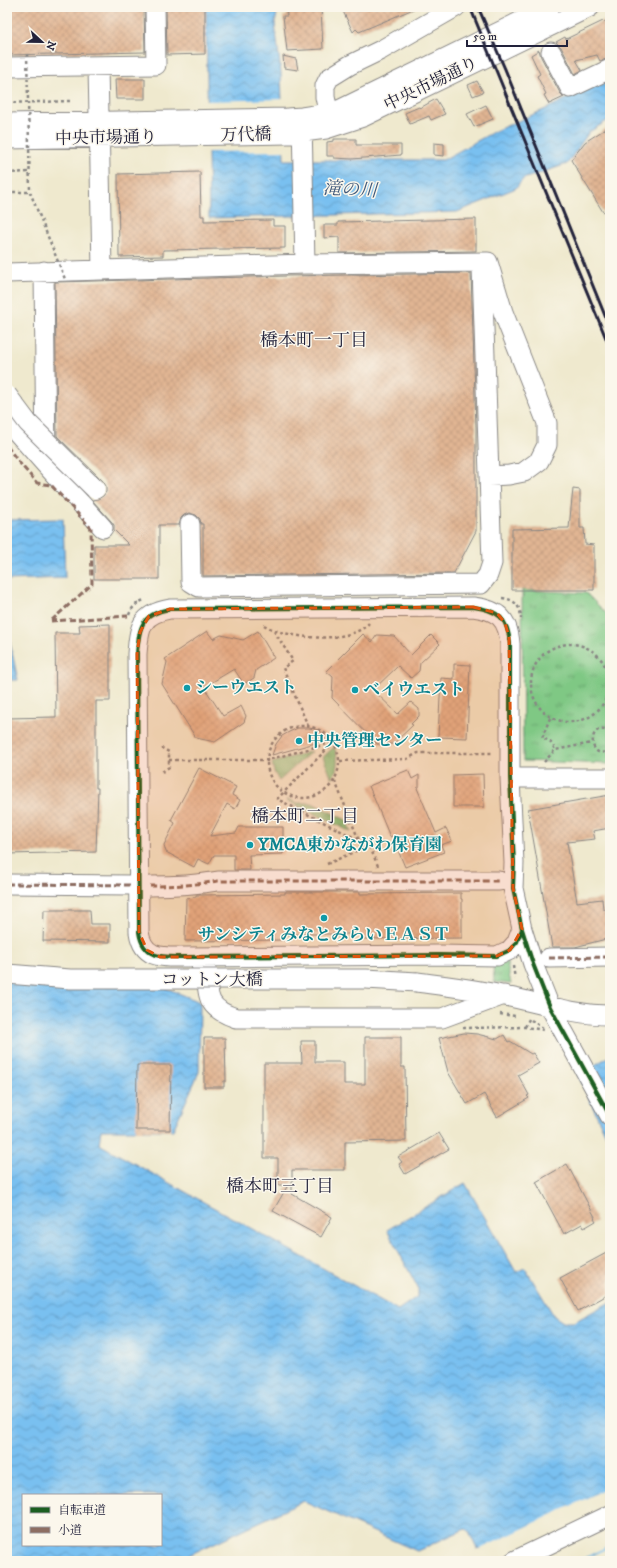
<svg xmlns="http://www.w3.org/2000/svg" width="617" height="1568" viewBox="0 0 617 1568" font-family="'IM FELL DW Pica','Noto Serif JP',serif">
	<defs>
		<pattern id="grass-tufts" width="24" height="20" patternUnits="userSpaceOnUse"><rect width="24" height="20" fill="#7fc884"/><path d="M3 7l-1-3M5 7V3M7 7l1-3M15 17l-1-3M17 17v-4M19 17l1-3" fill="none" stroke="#68a26d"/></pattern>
		<pattern id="water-waves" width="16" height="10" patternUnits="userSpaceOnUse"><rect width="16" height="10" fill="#79c0f0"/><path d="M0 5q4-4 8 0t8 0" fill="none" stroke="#639cc4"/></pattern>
		<pattern id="building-cross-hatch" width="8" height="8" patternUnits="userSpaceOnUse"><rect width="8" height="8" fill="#e1b593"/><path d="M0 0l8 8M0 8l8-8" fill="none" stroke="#c19b80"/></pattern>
	</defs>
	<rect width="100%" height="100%" fill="#fbf7ec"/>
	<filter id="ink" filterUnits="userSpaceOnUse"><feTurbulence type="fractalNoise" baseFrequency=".025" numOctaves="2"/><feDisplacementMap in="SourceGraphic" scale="8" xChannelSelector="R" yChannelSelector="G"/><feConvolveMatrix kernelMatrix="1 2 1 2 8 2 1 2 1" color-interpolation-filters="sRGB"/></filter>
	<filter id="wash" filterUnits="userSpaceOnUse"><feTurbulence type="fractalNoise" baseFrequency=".012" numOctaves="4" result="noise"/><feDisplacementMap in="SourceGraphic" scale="16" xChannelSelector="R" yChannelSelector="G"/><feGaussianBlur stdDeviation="0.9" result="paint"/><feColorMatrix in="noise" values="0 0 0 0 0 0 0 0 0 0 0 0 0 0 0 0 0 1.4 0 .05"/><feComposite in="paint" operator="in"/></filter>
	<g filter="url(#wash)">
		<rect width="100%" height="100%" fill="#efe9ce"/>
		<path fill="url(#grass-tufts)" stroke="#507560" d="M522 590 586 593 610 617V764L523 761Z
			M334 747C339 758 338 769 332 779L323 757Z
			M312 751 279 781 274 772 272 763Z
			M287 799 298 803H312L346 820 351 832 286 800Z
			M506 959 511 984 494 982 493 962Z"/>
		<path fill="url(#water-waves)" stroke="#4e7196" fill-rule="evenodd" d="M206 7H278L275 24 281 73 284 160H443L495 131 546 109 610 77V119L589 132 567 164 523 179 516 188 457 212 209 218Z
			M63 519 65 578 7 580V520Z
			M7 629 18 680H9V689H7Z
			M7 967 154 983 200 1002 199 1072 173 1130H101L99 1144 398 1310 418 1296V1288L387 1230 465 1183 516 1272 525 1268 554 1316 563 1322H574L610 1302V1561H486L480 1548 477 1549 468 1530 465 1529 417 1551 304 1501 176 1561H7ZM23 1495H161V1545H23Z
			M610 1056V1144L578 1075Z"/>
		<path fill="#efe9ce" d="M284 99 285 151 206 152 205 101Z
			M610 1487V1545L577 1561H484L478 1550Z
			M610 1547V1561H580Z"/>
		<g id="blocks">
			<path fill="url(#building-cross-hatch)" d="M7 7H144L145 52 7 55Z
				M166 7H205V54L167 55Z
				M286 7H321L323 49 287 51 283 16H287Z
				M341 7H418L359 32 356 29 353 32Z
				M610 19V58L600 61 597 55 576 60 582 70 575 74 561 47 556 42 565 37 566 39 603 21 604 22Z
				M539 50 541 57 560 93 564 97 549 104 544 95 546 94 537 76 540 74 531 55Z
				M283 56 296 59 298 70 284 68Z
				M115 79H145V99H116Z
				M477 81 483 92 473 96 468 85Z
				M436 99 445 114 431 120 429 116 410 124 405 113 419 107 420 108Z
				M486 105 493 119 474 127 467 114Z
				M610 126V208L603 212 571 160 585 142Z
				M334 139H356V145H401V155L352 159 334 158V156H327V142L334 141Z
				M434 143 444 144V156L434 155Z
				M200 172 201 216H204V221L273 220V226H285V248L163 250V256L119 257 118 174Z
				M476 219V251L339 253V237L324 238V225H338V222Z
				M471 273 476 427V531L454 573 203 576V524H201L200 519 196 515 189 513 184 515 181 518 179 525H159V579H94V545H129L114 530V525L111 521 92 500 98 499 103 496 106 492V486L103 481 57 436 55 282 287 276Z
				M573 489 580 490V528H584L585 544 594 545V590H512V529L569 528Z
				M110 624V701H96V788H98L96 852 7 854V718L56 717 55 633H80L79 625Z
				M207 631 213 639 221 635 243 640 258 631 274 658 256 670 254 678 244 684 234 669 204 687 223 716 241 706 246 716 244 722 215 742 196 738 162 684 167 662 165 659Z
				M363 634 372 642 377 635 394 636 411 655 431 635 440 644 420 663 419 671 411 678 398 666 373 690 398 714 411 702 419 709V716L411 724 413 725 393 744H377L332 698 333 677 326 671Z
				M454 664 470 665 467 738 438 737 441 678 454 679Z
				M298 728H309L319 730 330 739 272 755 276 744 282 736 289 732Z
				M199 768 236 787 232 795 240 800 235 809 227 804 210 836 236 833 239 827H283V854L249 855 250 870H234V855H214L209 864 198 859 194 867 166 852 164 845 175 823 171 820Z
				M408 770 412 779 419 775V787L417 788 436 833 446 828 452 841 441 845 444 852 405 867 392 836 390 837 369 786Z
				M483 774 484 807H453V775Z
				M610 795V828L593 831 595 839 567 842 577 902 602 899 603 909 610 910V938L575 947H552L528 809Z
				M285 892H360V894L461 893V899H462V938L362 939V934H285L284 940 185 941 186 898 196 897V895H199L285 894Z
				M44 910H90L91 924H110V942L43 941Z
				M464 1033 477 1034 497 1039 504 1035 508 1042 510 1041 531 1054 533 1053 539 1063 518 1075 529 1095 527 1096 529 1098 497 1117 484 1094 467 1104 448 1072 439 1038Z
				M365 1037H401V1067H405L406 1141 345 1142V1170H292V1194L332 1217 321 1237 273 1211 288 1185H278V1158H264V1063H302L301 1041H315V1062H344V1084H365Z
				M204 1038H225L226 1081H224V1087H204Z
				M137 1065H171L170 1130H136Z
				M439 1133 449 1149 405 1174 399 1164 402 1162 398 1157Z
				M567 1164 595 1217 594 1218 596 1221 584 1228 582 1224 564 1234 536 1182Z
				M610 1251V1293L578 1311 560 1278Z"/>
		</g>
	</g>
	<g filter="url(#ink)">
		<use href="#blocks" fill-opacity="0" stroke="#888684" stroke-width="1"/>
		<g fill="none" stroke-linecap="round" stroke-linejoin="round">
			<defs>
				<path id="minor" d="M551 52 570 88 610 69
					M98 66 102 270 305 264 488 262 503 312 547 423V445L539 461 524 472 509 475 489 476
					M7 67 156 65 155 7
					M302 121 305 264
					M7 123 287 118 302 117 328 113 341 109 550 7
					M331 125 325 97V86L329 78 350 65 381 50 456 7
					M7 139 288 134 326 129 363 117 590 7
					M7 273 102 270
					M7 421 46 465 44 271
					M46 465 103 528
					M190 524 191 582 199 587 481 584 488 575 492 563 482 268
					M510 778H610
					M7 884 132 885
					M150 886C174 886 195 885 218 881H499
					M522 929 517 942 510 950 497 956 439 955 185 957C164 957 143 960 139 932L137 654C139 627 141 614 170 609L473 607C498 610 508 618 510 644V778L514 863 513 888 522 929 533 964 550 1007 610 1116
					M549 958 610 957
					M201 965 207 972C207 999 209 1009 236 1018H442L504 995
					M417 982C446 986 476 989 505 996 540 1003 574 1015 610 1015
					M514 1561 610 1515"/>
			</defs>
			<use href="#minor" stroke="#888684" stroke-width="21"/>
			<path stroke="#888684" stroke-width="2.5" stroke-dasharray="3 3" stroke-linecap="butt" d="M7 103 70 101
				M7 173 29 172
				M7 192H30
				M502 598C515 599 521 607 521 619
				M129 615C132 607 137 602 145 600
				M264 625C286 639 350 645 369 623
				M274 631 293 661 283 668 308 726
				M531 683a39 39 0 1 1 78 0a39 39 0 1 1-78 0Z
				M550 718 542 738C549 740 552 743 555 750
				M267 762a36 36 0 1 1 72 0a36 36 0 1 1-72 0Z
				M610 733C587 716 587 766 610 749
				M334 742 277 799 359 840
				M169 760H267L334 742
				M340 761 407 759 418 753H493
				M544 762 555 750 592 743
				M162 772 169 767V752L162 748
				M335 781 362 848
				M327 864 369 845 378 866
				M513 966 515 979
				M500 1014 515 1016
				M531 1020 543 1028
				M525 1027 530 1017
				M463 1028 525 1027 544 1030"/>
			<use href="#minor" stroke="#fff" stroke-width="19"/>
			<path stroke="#22223b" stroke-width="3" d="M470 7 610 348
				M478 7 505 69 610 328"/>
			<defs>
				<path id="minor-bridge" d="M7 395 28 423 95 489
					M7 974 70 979H366L417 982"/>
			</defs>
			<use href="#minor-bridge" stroke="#888684" stroke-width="21" stroke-linecap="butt"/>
			<path stroke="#888684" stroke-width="2.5" stroke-dasharray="3 3" stroke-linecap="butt" d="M27 54 30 192 65 279"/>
			<use href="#minor-bridge" stroke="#fff" stroke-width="19"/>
			<path stroke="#8d6e63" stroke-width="3" stroke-dasharray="6 3" stroke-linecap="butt" d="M7 446 17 460 37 483 51 485 91 528 92 584 51 621
				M51 621 128 616
				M7 884 132 885
				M150 886C174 886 195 885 218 881H499
				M549 958 610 957"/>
			<defs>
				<path id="cycleway" d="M522 929 517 942 510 950 497 956 439 955 185 957C164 957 143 960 139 932L137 654C139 627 141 614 170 609L473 607C498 610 508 618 510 644V778L514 863 513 888 522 929 533 964 550 1007 610 1116"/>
			</defs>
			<use href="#cycleway" stroke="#fbf7ec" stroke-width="6"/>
			<use href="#cycleway" stroke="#1b5e20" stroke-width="4"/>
		</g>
	</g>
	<path fill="#de560e" fill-opacity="0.2" stroke="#de560e" stroke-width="3" stroke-dasharray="8 5" stroke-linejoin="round" d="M473 607 497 613 505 623 509 637 513 888 522 929 510 950 497 956 185 957H160L147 950 139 932 137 654 140 632 149 616 170 609Z"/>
	<g fill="#0f9aa8" stroke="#fbf7ec" stroke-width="1.5">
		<circle cx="187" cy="688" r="4"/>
		<circle cx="355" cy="690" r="4"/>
		<circle cx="299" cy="741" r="4"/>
		<circle cx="250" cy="845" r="4"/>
		<circle cx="324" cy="918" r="4"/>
	</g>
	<g text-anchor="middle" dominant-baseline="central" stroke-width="3" stroke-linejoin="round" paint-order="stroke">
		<g font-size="17" fill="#22223b" stroke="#fbf7ec">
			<text transform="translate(431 84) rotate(-26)">中央市場通り</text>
			<text transform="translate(246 135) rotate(-1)">万代橋</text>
			<text transform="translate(106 138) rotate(-1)">中央市場通り</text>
			<text x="212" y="980">コットン大橋</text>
		</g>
		<g font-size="17" font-weight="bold" fill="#0d838f" stroke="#fbf7ec" text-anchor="start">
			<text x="195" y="688">シーウエスト</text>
			<text x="363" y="690">ベイウエスト</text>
			<text x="307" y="741">中央管理センター</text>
			<text x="258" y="845">YMCA東かながわ保育園</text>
			<text x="324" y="935" text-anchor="middle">サンシティみなとみらいＥＡＳＴ</text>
		</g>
		<g font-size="18" font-style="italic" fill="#40597a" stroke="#fbf7ec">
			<text transform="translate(350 190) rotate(3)">滝の川</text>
		</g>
		<g font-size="18" fill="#22223b" stroke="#fbf7ec">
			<text x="314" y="341">橋本町一丁目</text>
			<text x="305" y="817">橋本町二丁目</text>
			<text x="280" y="1187">橋本町三丁目</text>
		</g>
	</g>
	<rect width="617" height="1568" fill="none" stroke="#fbf7ec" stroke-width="24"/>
	<rect x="22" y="1494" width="140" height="52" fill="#fbf7ec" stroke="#a4a2a5"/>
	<rect x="30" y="1507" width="20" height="6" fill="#1b5e20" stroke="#a4a2a5"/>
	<text x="58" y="1514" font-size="12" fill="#22223b">自転車道</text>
	<rect x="30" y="1527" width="20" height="6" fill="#8d6e63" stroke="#a4a2a5"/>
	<text x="58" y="1534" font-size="12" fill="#22223b">小道</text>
	<g transform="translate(42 42) rotate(112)" stroke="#fbf7ec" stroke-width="3" paint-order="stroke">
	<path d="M0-3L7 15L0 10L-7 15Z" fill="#22223b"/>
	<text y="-6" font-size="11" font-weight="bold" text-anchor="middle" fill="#22223b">N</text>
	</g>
	<path d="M467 40v6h100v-6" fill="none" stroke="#22223b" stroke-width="2"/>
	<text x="473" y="40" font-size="12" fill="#22223b" stroke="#fbf7ec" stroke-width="3" paint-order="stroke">50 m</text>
</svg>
